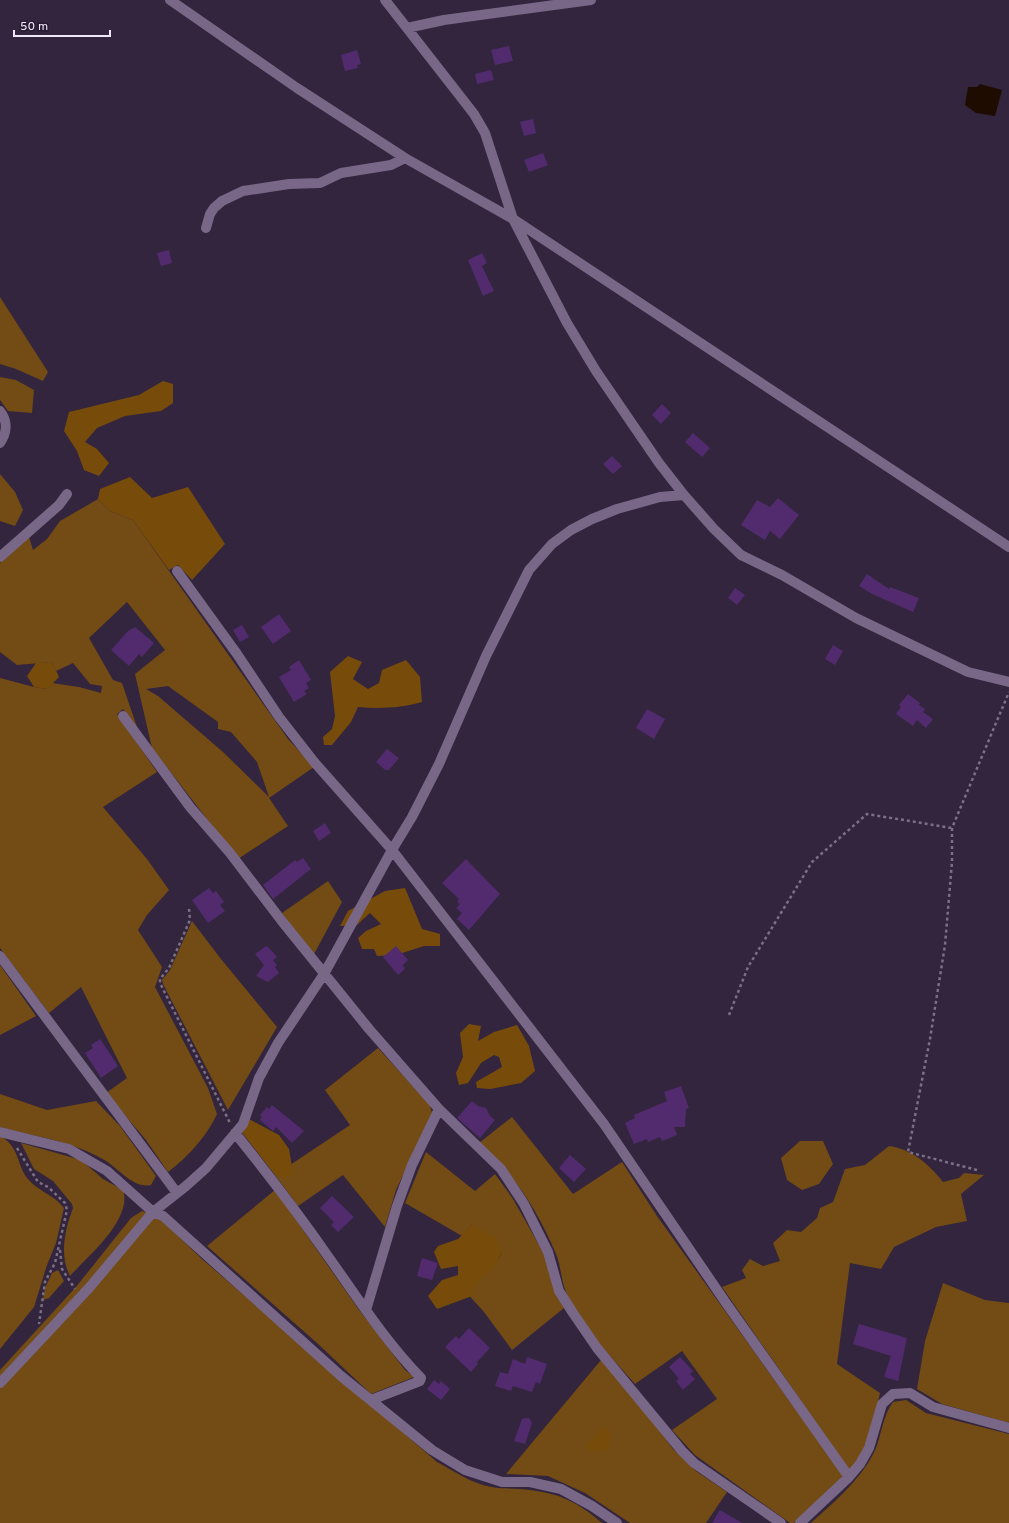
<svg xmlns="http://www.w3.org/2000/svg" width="1009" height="1523" viewBox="0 0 1009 1523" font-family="Overpass,sans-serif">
	<rect width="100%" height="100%" fill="#32253d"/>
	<path fill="#734b15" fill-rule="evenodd" d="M0 297 48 372 43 381 16 369 0 364Z
		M0 377 16 380 34 390 32 413 8 411 0 400Z
		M0 474 15 492 23 510 15 526 0 521Z
		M98 499 110 511 133 520 288 739 314 767 269 798 288 826 238 859 152 748 135 674 165 650 127 602 89 638 113 680 122 683 138 730 123 709 117 714 157 772 103 807 147 859 169 890 147 915 138 930 162 967 155 987 208 1088 217 1114C207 1136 187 1158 168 1172L146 1140 106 1093 127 1078 81 987 49 1013 0 948V678L34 687 47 689 52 683 79 687 101 693 102 686 90 684 73 663 56 671 52 662 17 665 0 652V563L29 537 33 550 47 539 60 521ZM168 686 218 722V729L231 732 257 762 269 797 223 752 158 696 146 689Z
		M328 881 342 902 313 956 282 913Z
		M192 921 221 959 277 1027 228 1110 163 984 162 980 170 970Z
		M0 965 36 1016 0 1035Z
		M378 1048 430 1105 432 1113 396 1190 385 1227 343 1175 298 1206 275 1175 350 1125 325 1090Z
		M0 1094 47 1110 96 1101 120 1126 156 1176 151 1185C134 1189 119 1169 106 1161 71 1140 38 1138 0 1127Z
		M512 1117 573 1194 622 1162 657 1216 843 1476 794 1523H790L695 1455 672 1430 717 1399 682 1351 635 1384C610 1355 581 1328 566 1292 561 1280 561 1266 556 1254 537 1209 515 1176 479 1143Z
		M0 1136C20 1146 17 1167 28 1179 40 1193 52 1193 64 1208L56 1243 47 1265 34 1307 0 1349Z
		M800 1141H823L833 1164 819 1184 802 1190 787 1180 781 1158Z
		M21 1143 81 1160 103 1179 123 1190C133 1219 88 1256 70 1276 59 1255 65 1229 73 1208L72 1204 53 1181 34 1169Z
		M889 1146C912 1149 930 1165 943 1182L959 1178 964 1173 984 1175 961 1194 967 1221 936 1227 894 1247 881 1269 850 1263 837 1364 880 1393C873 1426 870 1443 850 1471L722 1287 746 1278 742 1270 750 1259 763 1266 780 1261 773 1243 787 1230 801 1232 817 1218 820 1208 833 1202 845 1169 865 1165Z
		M426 1152 475 1191 495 1174 513 1199 543 1252 564 1308 512 1350 484 1312 465 1291 499 1258 502 1252 472 1225 462 1236 405 1203Z
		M275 1190 359 1310 405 1370 414 1377 371 1394 317 1343 207 1246Z
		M142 1211 157 1216 202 1259 437 1462C454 1471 472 1484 492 1487 501 1489 510 1488 519 1489 556 1492 574 1499 602 1523H0V1370L76 1287 131 1218Z
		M58 1270 64 1281 49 1298 43 1300 45 1288 52 1273Z
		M943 1283 985 1300 1009 1303V1423L942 1404 917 1389 925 1341Z
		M601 1360 652 1421 673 1449 696 1471 727 1492 706 1523H630L585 1493 548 1476 506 1474Z
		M906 1400 926 1413 1009 1434V1523H811C835 1501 863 1478 876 1448 882 1432 883 1416 893 1402Z"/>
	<path fill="#774c0b" d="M163 381 173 384V403L161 411 125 416 97 428 85 442 97 449 109 463 99 476 84 470 77 451 64 431 69 412 139 395Z
		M130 477 152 498 188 487 225 544 192 580 178 565 169 570 133 520 110 511 98 499 100 489Z
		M348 656 362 662 353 679 368 689 379 683 382 670 406 660 420 677 422 702C400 708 381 709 358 707L351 722 332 745H324L323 737 332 729 335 716 330 672Z
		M52 662 59 677 47 689 34 687 27 676 36 663Z
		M405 888 422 929 440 934V946H424L396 955 377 956 374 949H362L358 938 366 931 381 924 370 913 357 925 340 926 348 911 385 891Z
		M469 1024 481 1026 478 1041 494 1032 517 1025 529 1046 535 1071 521 1083 490 1089 477 1088 476 1082 502 1067 499 1057 494 1055 481 1063 468 1083 459 1085 456 1073 463 1057 460 1033Z
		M249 1119 279 1135 289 1149 293 1173 289 1178 275 1175 240 1130Z
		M472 1225 495 1237 502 1252 493 1269 478 1281 472 1296 437 1309 428 1296 442 1280 458 1275V1266L441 1269 434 1252 438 1246 458 1239Z
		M603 1427 611 1431 609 1446 603 1451 591 1452 585 1446Z"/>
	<path fill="#1e0c00" d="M980 84 1002 90 995 116 976 113 965 105 968 87H977Z"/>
	<path fill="#522b6f" d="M509 46 513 61 495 65 491 50Z
		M357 50 361 64 357 65 358 68 345 71 341 55Z
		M491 70 494 80 477 84 475 74Z
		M533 119 536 133 524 136 520 122Z
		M543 153 548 165 529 172 524 160Z
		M169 250 172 263 161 266 157 253Z
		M482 253 487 263 482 266 494 291 483 296 468 260Z
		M662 404 671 413 661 424 652 415Z
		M693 433 710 448 702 457 685 442Z
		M612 456 622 466 613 474 603 464Z
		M778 498 799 515 780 539 770 531 765 540 741 525 757 500 770 507Z
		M867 574 889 589 890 587 919 598 913 612 872 594 859 586Z
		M735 588 745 595 737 605 728 598Z
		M279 614 291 631 273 644 261 627Z
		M242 625 249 637 240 642 233 630Z
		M135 627 154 643 142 657 139 654 129 666 111 650 128 631Z
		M833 645 843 651 835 665 825 659Z
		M299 660 311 680 306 683 309 688 304 691 307 694 294 702 279 677 291 670 289 667Z
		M908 694 920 703 919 705 925 709 923 712 933 719 926 728 917 720 913 726 896 714 901 707 899 705Z
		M647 709 665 719 654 739 636 728Z
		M387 749 399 758 389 770H385L376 762Z
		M325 823 331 833 319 841 313 831Z
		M303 858 311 869 273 899 263 885 295 860 297 862Z
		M466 859 500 894 469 930 457 919 462 913 456 908 460 904 457 902 459 899 442 883Z
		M209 888 213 893 216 891 224 902 220 905 225 911 208 923 192 900Z
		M266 946 269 948 277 957 273 960 277 965 275 967 279 973 268 982 256 976 264 965 255 954Z
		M396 946 408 960 403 965 405 969 398 975 383 957Z
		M100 1039 118 1066 101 1078 85 1053 93 1048 91 1045Z
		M681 1086 689 1108 686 1109 685 1127H674L677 1135 662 1141 660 1137 648 1142 647 1139 634 1144 625 1123 635 1118 634 1115 667 1101 664 1092Z
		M472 1101 478 1106 486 1108 490 1116 495 1120 480 1138 457 1118Z
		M272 1105 304 1131 292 1143 276 1127 273 1131 260 1120 262 1117 260 1115 267 1107 269 1109Z
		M570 1155 586 1169 574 1182 559 1168Z
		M332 1196 354 1217 338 1232 331 1225 334 1222 320 1208Z
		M422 1258 438 1263 432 1280 417 1276Z
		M859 1324 907 1338 898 1381 884 1377 891 1356 853 1344Z
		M469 1328 490 1348 477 1362 478 1364 471 1372 445 1347 456 1336 459 1339Z
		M527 1357 547 1364 540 1384 536 1382 532 1392 513 1386 511 1391 495 1386 500 1372 508 1374 513 1359 525 1364Z
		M680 1357 693 1371 690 1374 695 1379 683 1390 676 1381 679 1379 669 1367Z
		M434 1380 439 1384 441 1381 450 1389 441 1400 427 1389Z
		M525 1418H529L532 1423 525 1444 514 1441 522 1419Z
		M720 1510 742 1523H712Z"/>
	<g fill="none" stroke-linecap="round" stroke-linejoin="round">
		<path stroke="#7b7085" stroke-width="2.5" stroke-dasharray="3 3" stroke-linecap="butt" d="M189 909 190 920 169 968 160 979V983L230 1123
			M729 1015 748 967 812 862 867 814 952 828
			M17 1148 38 1182 48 1187 65 1203 67 1210 55 1263 45 1282 39 1324
			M977 1170 908 1152 930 1039 945 945 952 862V828L1009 692
			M60 1250 62 1269 75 1289"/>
		<path stroke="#786787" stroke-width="10" d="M170 0 297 88 405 158 513 219 1009 547
			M385 0 474 114 485 133 513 219 567 323 596 371 659 463 684 495 714 529 741 555 782 575 856 618 968 672 1009 682
			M407 28 444 20 591 0
			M206 228 210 214 214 208 222 201 243 191 289 184 320 183 341 173 391 165 405 158
			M0 411C8 421 7 433 0 443
			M0 557 59 505 67 494
			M177 571 237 654 279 717 315 763 392 850 604 1124 726 1303 849 1477
			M123 716 190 807 230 853 281 920 369 1029 439 1109 501 1169 524 1204 548 1252 559 1291 573 1313 597 1348 682 1451 694 1463 781 1523
			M0 956 177 1193
			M0 1132 69 1149 107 1171 153 1212 163 1216 341 1376 432 1450 465 1470 502 1482H530L561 1489 592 1506 617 1523
			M235 1133C268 1174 300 1216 330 1259 359 1300 386 1342 421 1378L420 1381 371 1400
			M366 1310 397 1206 412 1165 439 1109
			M0 1383 89 1288 153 1212 186 1186 206 1168 243 1124 259 1078 278 1043 324 974 392 850 412 817 439 764 486 656 529 570 552 544 571 530 592 519 617 509 660 497 684 495
			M800 1523 849 1477 860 1464 869 1448 882 1404 893 1394 910 1393 933 1407 1009 1428"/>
	</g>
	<path d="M14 30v6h96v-6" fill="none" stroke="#f0e8f8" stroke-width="2"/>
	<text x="20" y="30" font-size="12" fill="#f0e8f8" stroke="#281b33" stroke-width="3" paint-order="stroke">50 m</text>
</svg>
